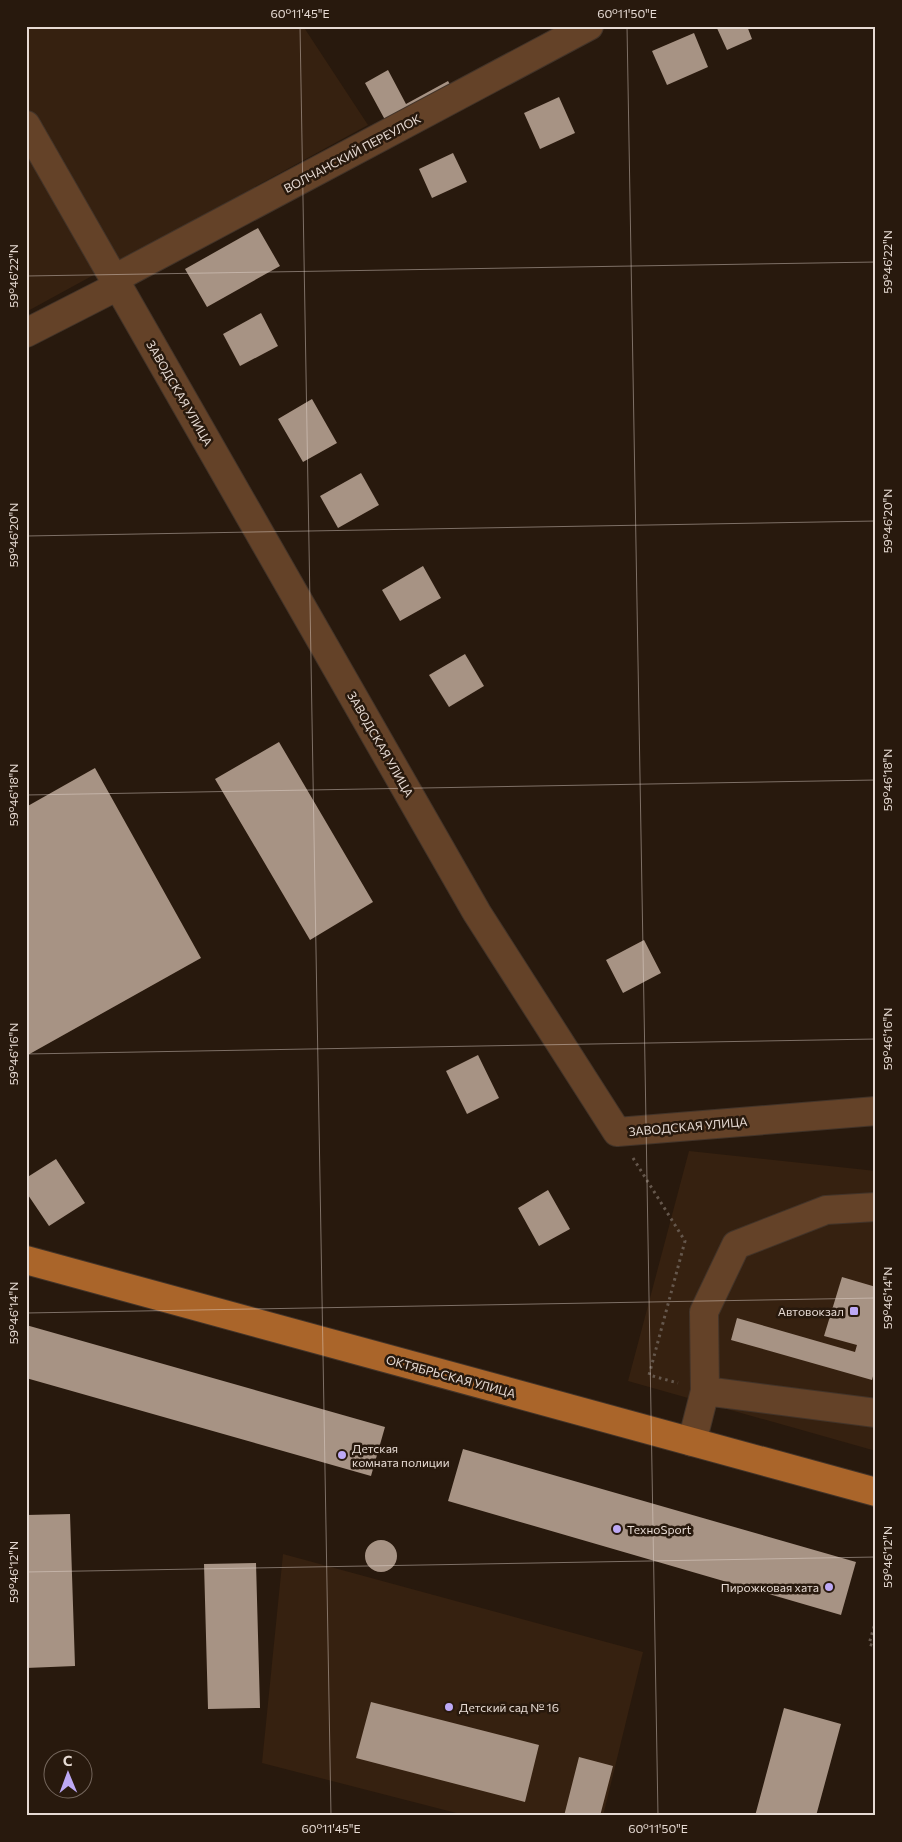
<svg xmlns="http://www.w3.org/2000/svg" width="902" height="1842" viewBox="0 0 902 1842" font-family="Commissioner,sans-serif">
	<rect width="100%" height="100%" fill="#28190d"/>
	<path fill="#362110" d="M26 26H303L368 125 26 312Z
		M689 1151 876 1171V1451L628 1381Z
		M283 1554 643 1652 603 1816H468L262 1763Z"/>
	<path fill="#a79384" d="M716 26H747L752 39 727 50Z
		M694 33 708 67 667 85 652 51Z
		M388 70 406 104 448 81 455 93 390 129 365 83Z
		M559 97 575 133 540 149 524 113Z
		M453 153 467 182 432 198 419 169Z
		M258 228 280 266 207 307 185 269Z
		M261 313 278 346 240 366 223 334Z
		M312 399 337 443 303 462 278 419Z
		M361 473 379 505 338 528 320 496Z
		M423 566 441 598 400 621 382 590Z
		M465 654 484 686 449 707 429 675Z
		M279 742 373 902 310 940 215 779Z
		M95 768 201 958 26 1056V807Z
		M644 940 661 973 623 993 606 960Z
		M478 1055 499 1098 467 1114 446 1071Z
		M56 1159 85 1203 49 1226 26 1192V1178Z
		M548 1190 570 1229 539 1246 518 1208Z
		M842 1277 876 1287V1365L872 1380 731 1340 737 1318 855 1352 857 1345 824 1336Z
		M26 1325 385 1427 371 1476 26 1378Z
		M463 1449 856 1562 841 1615 448 1501Z
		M70 1514 75 1666 26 1668V1515Z
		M365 1556a16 16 0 1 1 32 0a16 16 0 1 1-32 0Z
		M256 1563 260 1708 208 1709 204 1564Z
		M371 1702 539 1745 525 1802 356 1758Z
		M784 1708 841 1724 816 1816H755Z
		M579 1757 613 1766 600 1816H564Z"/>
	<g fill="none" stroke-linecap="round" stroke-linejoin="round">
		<defs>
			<path id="minor" d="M26 125 477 913 617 1132 876 1111
				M114 279 589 26
				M26 333 118 286
				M705 1391 876 1413
				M692 1442 705 1391 704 1312 736 1245 826 1210 876 1207"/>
			<path id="major" d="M26 1260 876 1492"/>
		</defs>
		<use href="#minor" stroke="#433429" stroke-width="30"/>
		<use href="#major" stroke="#433429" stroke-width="30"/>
		<path stroke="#65574c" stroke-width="3" stroke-dasharray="2.5 4" stroke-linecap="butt" d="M633 1158 685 1241 649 1375 678 1383
			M876 1620 869 1644 876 1647"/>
		<use href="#minor" stroke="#644228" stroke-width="28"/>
		<use href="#major" stroke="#aa652a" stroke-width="28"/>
	</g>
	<path fill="none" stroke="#e6dad3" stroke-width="1" stroke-opacity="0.45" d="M300 26 331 1816M627 26 658 1816M26 276 876 262M26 536 876 521M26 795 876 780M26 1054 876 1039M26 1313 876 1298M26 1572 876 1557"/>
	<g fill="#bda9f5" stroke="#28190d" stroke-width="2">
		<rect x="849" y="1306" width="10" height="10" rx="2.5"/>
		<circle cx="342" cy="1455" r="5"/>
		<circle cx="617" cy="1529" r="5"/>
		<circle cx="829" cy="1587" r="5"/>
		<circle cx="449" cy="1707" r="5"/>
	</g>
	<g text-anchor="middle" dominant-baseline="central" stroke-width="5" stroke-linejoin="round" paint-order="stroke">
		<g font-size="12" fill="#e6dad3" stroke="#28190d">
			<text transform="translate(352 153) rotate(-28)">ВОЛЧАНСКИЙ ПЕРЕУЛОК</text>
			<text transform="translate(180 393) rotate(60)">ЗАВОДСКАЯ УЛИЦА</text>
			<text transform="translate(381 744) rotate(60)">ЗАВОДСКАЯ УЛИЦА</text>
			<text transform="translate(688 1126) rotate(-5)">ЗАВОДСКАЯ УЛИЦА</text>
			<text transform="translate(451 1376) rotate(15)">ОКТЯБРЬСКАЯ УЛИЦА</text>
		</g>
		<g font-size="12" fill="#e6dad3" stroke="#28190d" text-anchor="start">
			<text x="844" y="1311" text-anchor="end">Автовокзал</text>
			<text x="352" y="1448">Детская<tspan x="352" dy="14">комната полиции</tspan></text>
			<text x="627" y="1529">ТехноSport</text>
			<text x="819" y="1587" text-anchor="end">Пирожковая хата</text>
			<text x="459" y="1707">Детский сад № 16</text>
		</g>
	</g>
	<rect width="902" height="1842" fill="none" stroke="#28190d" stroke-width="55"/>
	<g transform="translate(68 1774) rotate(359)"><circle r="24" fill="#28190d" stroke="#74665c"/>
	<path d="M0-4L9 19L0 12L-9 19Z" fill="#bda9f5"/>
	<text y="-8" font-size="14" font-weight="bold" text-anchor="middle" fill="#e6dad3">С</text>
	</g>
	<rect x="28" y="28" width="846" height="1786" fill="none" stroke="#e6dad3" stroke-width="2"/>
	<g font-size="12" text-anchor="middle" fill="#e6dad3">
		<text x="300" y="18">60°11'45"E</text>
		<text x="627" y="18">60°11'50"E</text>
		<text transform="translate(888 262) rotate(-90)" y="4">59°46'22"N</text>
		<text transform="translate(14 276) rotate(-90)" y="4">59°46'22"N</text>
		<text transform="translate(888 521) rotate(-90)" y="4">59°46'20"N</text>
		<text transform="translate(14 535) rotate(-90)" y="4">59°46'20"N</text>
		<text transform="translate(888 780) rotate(-90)" y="4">59°46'18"N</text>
		<text transform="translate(14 795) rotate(-90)" y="4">59°46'18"N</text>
		<text transform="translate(888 1039) rotate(-90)" y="4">59°46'16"N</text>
		<text transform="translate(14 1054) rotate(-90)" y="4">59°46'16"N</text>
		<text transform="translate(888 1298) rotate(-90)" y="4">59°46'14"N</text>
		<text transform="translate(14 1313) rotate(-90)" y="4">59°46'14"N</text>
		<text transform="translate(888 1557) rotate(-90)" y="4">59°46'12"N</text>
		<text transform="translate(14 1572) rotate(-90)" y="4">59°46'12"N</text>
		<text x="331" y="1833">60°11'45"E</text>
		<text x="658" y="1833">60°11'50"E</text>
	</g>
</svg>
